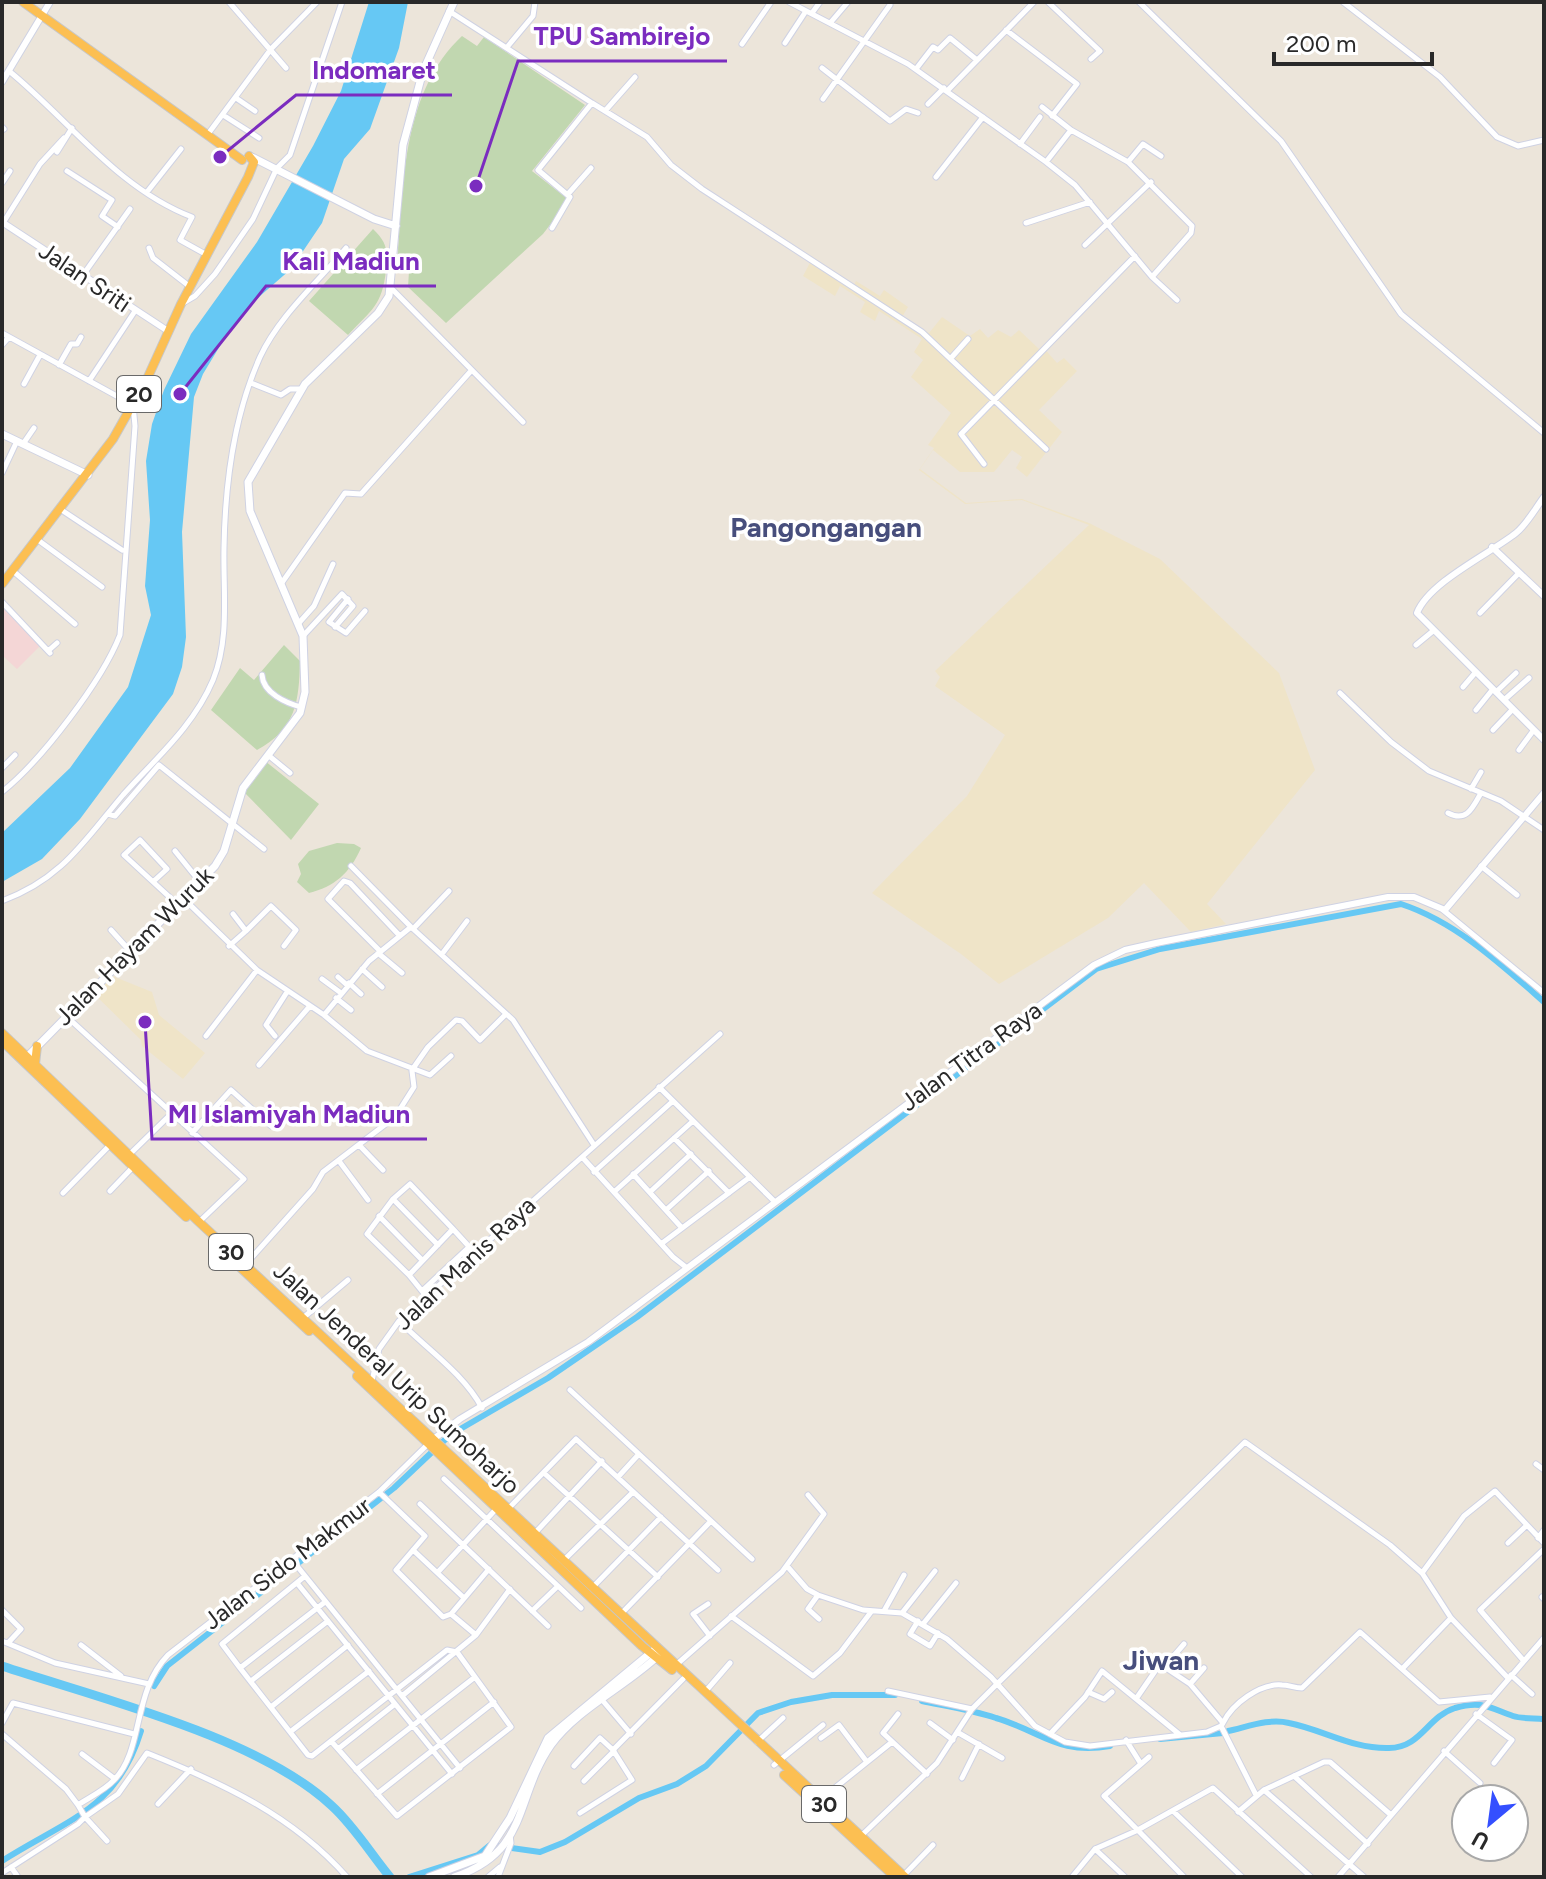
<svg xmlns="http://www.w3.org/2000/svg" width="1546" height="1879" viewBox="0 0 1546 1879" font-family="Figtree,sans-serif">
	<rect width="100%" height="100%" fill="#ece5da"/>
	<path fill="#efe4c8" d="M813 257 854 285 856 281 880 296 884 290 908 307 902 317 929 333 942 317 970 336 980 329 988 338 998 330 1011 337 1019 330 1039 349 1042 346 1057 363 1064 358 1077 371 1039 410 1062 432 1027 477 1016 468 1022 457 1012 450 994 472H960L933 450 920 469 966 503 1022 499 1089 523 1160 559 1279 673 1315 770 1207 904 1226 924 1191 932 1144 883 1108 918 999 984 961 954 872 893 967 796 1005 735 935 686 940 677 935 671 1089 525 1022 500 965 504 919 470 934 448 928 445 951 413 911 377 923 360 914 352 922 339 879 311 875 321 860 312 865 302 840 286 835 296 803 276Z
		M105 973 152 992 159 1015 205 1053 183 1079 142 1046 141 1040 89 989Z"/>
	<path fill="#f4d6d6" d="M2 605 41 645 17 669 2 655Z"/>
	<path fill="#c1d7b0" d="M462 36 477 46 484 37 585 105 532 171 569 200 543 234 446 323 408 287 410 256 398 254C403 180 404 90 462 36Z
		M373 229C387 242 388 251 386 270 382 306 372 309 348 335L309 301Z
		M284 645 300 661C299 702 296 729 257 750L211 710 240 668 254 680Z
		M265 761 319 804 291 840 244 792Z
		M337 843 354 844 361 848C350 873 334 887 309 893L297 882 301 874 298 864 309 851Z"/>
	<path fill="#66c8f4" d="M369 2H408L399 48 370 129 344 159 322 223 291 269 252 303 229 331 203 374 194 397 182 532 186 637 182 667 173 694 80 819 42 859 2 882V833L70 768 128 687 151 615 145 586 150 520 146 461 152 424 164 390 191 334 257 242 313 146 341 91Z"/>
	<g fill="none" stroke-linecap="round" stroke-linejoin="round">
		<path stroke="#66c8f4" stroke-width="6" d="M154 1686 167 1666 394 1488 450 1435 548 1378 637 1317 1096 969 1160 949 1401 904C1456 922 1501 964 1544 1002
			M922 1701C946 1706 972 1710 996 1718 1043 1732 1058 1755 1110 1746
			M1228 1731C1247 1727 1269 1718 1289 1723 1324 1730 1352 1749 1389 1748 1421 1748 1427 1717 1455 1708 1482 1700 1490 1708 1513 1716 1522 1719 1534 1718 1544 1719
			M1160 1739 1223 1733
			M2 1861C66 1820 117 1810 141 1731
			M409 1877 478 1855 490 1845 540 1852 565 1842 639 1798 677 1784 706 1766 758 1713 791 1702 832 1695H895"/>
		<path stroke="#66c8f4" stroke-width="9" d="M2 1666C98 1698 259 1737 332 1806 354 1826 371 1854 390 1877"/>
		<defs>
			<path id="minor" d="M229 2 286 68
				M789 2 908 64 1046 162 1075 185 1152 277 1177 300
				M1048 2 1100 51 1091 59
				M1139 2 1281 141 1401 314 1544 433
				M1343 2 1440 77 1497 137 1518 146 1544 140
				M449 11 592 103
				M812 13 820 2
				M831 22 848 2
				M1006 30 1077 84 1052 116
				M785 43 806 11
				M742 44 771 2
				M508 46 533 16 535 2
				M822 68 890 121 906 109 918 113
				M916 69 933 47 938 50 950 38 977 60
				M9 71C68 119 118 189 192 217L180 240 207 255
				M948 90 1034 2
				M236 98 255 111
				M823 99 890 5
				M928 104 944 88
				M1042 107 1071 130 1128 162 1192 226 1191 233 1152 277
				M605 111 635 77
				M223 115 259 138
				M2 127 4 129
				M208 134 271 49 317 2
				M1020 144 1040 117
				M57 152 72 128
				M1046 162 1071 130
				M1128 162 1143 144 1161 156
				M67 171 112 200 102 216 118 227
				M936 177 983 117
				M2 183 10 171
				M147 192 181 149
				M568 194 591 168
				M3 223 40 164 64 138
				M1026 223 1090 202
				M552 228 570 197 538 170 592 103 647 137 671 165 702 189 922 332 1046 449
				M1085 245 1151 182
				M149 248 153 258 189 286
				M83 275 130 209
				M391 288 523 422
				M183 303 195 296 215 274 253 219 277 168 290 155 342 2
				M2 333 133 405 135 426 120 635C102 681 41 761 2 792
				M2 345 9 337
				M951 358 968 339
				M59 365 71 344H77L81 337
				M89 381 135 311
				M251 383 281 395 290 389H301
				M24 384 40 355
				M23 444 34 428
				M984 464 961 434 1135 256
				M2 473 17 441
				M60 509 122 550
				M38 540 102 587
				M13 571 75 624
				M281 584 345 493 361 494 470 372
				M348 599 329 622 346 633 365 611
				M2 602 50 653
				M1480 613 1518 574
				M298 624 314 606 333 564
				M303 636 342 594 353 606 335 627
				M1416 645 1433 631
				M48 651 57 643
				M262 675C263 693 286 703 301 707
				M1463 687 1475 673
				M1496 692 1516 673
				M1340 693 1391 742 1429 771 1501 801 1544 830
				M1504 700 1529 678
				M1476 710 1493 689
				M1493 730 1512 710
				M1519 750 1533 731
				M268 755 290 773
				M2 768 15 755
				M1471 789 1481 772
				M1448 813C1467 823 1473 807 1481 793
				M108 814 115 816 159 765 264 849
				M175 851 200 882
				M351 866 411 927
				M1481 866 1517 895
				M155 880 167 869 140 840 124 855 177 904
				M183 898 257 970 324 1015 367 1051 430 1075 451 1056
				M2 901C62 879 84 841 123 795 156 758 193 727 213 680 230 638 223 592 224 548 225 485 234 415 260 357 279 316 318 282 346 248
				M1443 910 1544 993
				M413 929 449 891
				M111 930 129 950
				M246 931 271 906 296 930 284 946
				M229 946 246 931 233 914
				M380 951 328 899 344 881 350 883 399 935
				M378 953 402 973
				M442 954 467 921
				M362 969 382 987
				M338 977 347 985
				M322 979 341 993
				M349 983 361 994
				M336 998 351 1010
				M324 1015 369 961 411 927 513 1020 594 1145
				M66 1016 244 1179 199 1222
				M206 1036 257 970
				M275 1036 266 1025 287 992
				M259 1065 310 1006
				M412 1070 428 1047 456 1020 462 1021 480 1040 506 1014
				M659 1087 775 1202
				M192 1133 231 1090 271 1126
				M674 1138 729 1193
				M360 1146 383 1170
				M130 1154 171 1114
				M339 1161 368 1200
				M594 1172 673 1101
				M633 1174 682 1228
				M110 1191 133 1167
				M614 1192 693 1121
				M650 1192 691 1154
				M63 1193 110 1145
				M393 1199 438 1245
				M666 1210 709 1171
				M379 1216 422 1260
				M661 1244 750 1177
				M245 1265 313 1189 323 1172 395 1117 414 1087 412 1071
				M687 1268 673 1257 582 1157 720 1034
				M409 1275 367 1234 393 1199 410 1184 453 1229
				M422 1291 469 1247
				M426 1296 409 1275 453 1229 474 1252
				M303 1318 348 1280
				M399 1321C427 1349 464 1374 482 1408
				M372 1381 379 1349 399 1321 582 1157
				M570 1390 752 1559
				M1536 1464 1544 1470
				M544 1473 658 1577
				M618 1477 639 1454
				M444 1479 558 1586 532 1611
				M379 1492 425 1536 396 1570 443 1617 451 1614 489 1569
				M420 1504 548 1626
				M508 1509 576 1439 718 1570
				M535 1533 602 1461
				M1538 1538 1544 1530
				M1508 1543 1526 1526
				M413 1550 463 1597
				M293 1561 460 1768
				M563 1561 633 1492
				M787 1566 807 1589 818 1595 863 1610 902 1613 947 1639 991 1677 1035 1726 1065 1742 1090 1746 1207 1732 1221 1726 1223 1723 1190 1684 1160 1664
				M438 1572 497 1508
				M1422 1573 1464 1516 1495 1491 1544 1543
				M297 1583 452 1774
				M558 1586 581 1608
				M592 1588 661 1517
				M818 1595 808 1609 819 1619
				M1542 1597 1544 1599
				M325 1602 240 1668 308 1755 312 1756 331 1741 447 1650 457 1652 511 1727 397 1816 331 1741
				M708 1604 693 1614 710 1636
				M2 1610 21 1629 8 1643
				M884 1611 904 1575
				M902 1613 935 1571
				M451 1614 476 1635
				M621 1614 711 1521
				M731 1616 813 1676 840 1653 871 1612
				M918 1621 910 1634 930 1646 938 1633
				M923 1624 956 1583
				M2 1641 55 1663 149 1684
				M81 1645 121 1676
				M1523 1660 1480 1610 1544 1549
				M676 1665 782 1572 824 1514 808 1495
				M1165 1666 1184 1644
				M240 1668 222 1644 305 1576
				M1403 1668 1451 1618
				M1511 1675 1532 1694
				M251 1681 328 1621
				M1190 1684 1204 1668
				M888 1691 972 1709
				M705 1692 730 1663
				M1088 1692 1104 1699 1112 1692
				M402 1696 476 1635 510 1589
				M1138 1696 1160 1664 1150 1659
				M603 1701 631 1734
				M271 1707 348 1645
				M898 1714 883 1733 927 1774
				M1476 1714 1512 1740 1494 1763
				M2 1723 13 1703 134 1734
				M930 1723 953 1740
				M1223 1723C1232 1704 1260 1683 1282 1685 1289 1685 1294 1688 1302 1688L1360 1632 1439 1702 1490 1697
				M1221 1726 1256 1795
				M290 1732 369 1671
				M957 1732 1002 1758
				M2 1734 66 1789 78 1805
				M1050 1734 1085 1697 1102 1671 1179 1734
				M821 1738 839 1725 867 1762
				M1126 1740 1141 1764 1104 1796 1184 1877
				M757 1742 783 1718
				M338 1749 395 1704
				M1444 1751 1480 1783
				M82 1754 115 1779
				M1141 1764 1149 1757
				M774 1765 823 1725
				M574 1766 600 1738 613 1750
				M356 1770 475 1677
				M1294 1776 1368 1844
				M962 1778 979 1744
				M584 1781 614 1751
				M1264 1790 1364 1877
				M377 1794 494 1702
				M821 1799 892 1742
				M158 1804 191 1769
				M1173 1811 1242 1877
				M1238 1812 1264 1790 1324 1762H1330L1391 1815
				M580 1813 632 1780 613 1750 683 1679
				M861 1836 937 1763 972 1709 997 1684 1245 1442 1390 1545 1422 1573 1451 1618 1508 1678
				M107 1841 85 1817 118 1794 147 1753C222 1783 292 1815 347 1877
				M1095 1849 1125 1877
				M11 1867 18 1877
				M2 1873 78 1824 85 1817 78 1805C90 1797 105 1790 114 1780 144 1750 132 1692 168 1655L379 1492 428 1444
				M904 1875 933 1845
				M488 1877 500 1867
				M498 1877 511 1843 510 1835
				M1072 1877 1095 1849 1136 1831 1213 1788 1311 1877
				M1338 1877 1544 1638"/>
			<path id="tertiary" d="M2 82 50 2
				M2 222 168 331
				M1544 497C1535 509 1527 524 1516 533 1491 553 1429 582 1417 613L1544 740
				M1492 547 1544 596
				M431 1441 460 1419 588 1342 1094 965 1125 950 1156 943 1388 897H1414L1445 910 1544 793"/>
			<path id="secondary" d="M252 157 374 219 396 226
				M2 434 88 475
				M24 1060 215 866 224 851 243 788 300 713 305 692 303 636 250 511 248 482 305 384 378 313 389 296 403 145 423 71 454 2
				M429 1877 485 1856 510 1818 548 1738 654 1650
				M454 1877C530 1852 514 1798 551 1745 578 1708 627 1686 660 1654"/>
			<path id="trunk" d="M23 2 242 160
				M2 584 113 439 147 379 181 304 248 177 254 162 249 156
				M2 1033 199 1222 905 1877
				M2 1041 186 1217
				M35 1064 37 1046
				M231 1259 309 1331
				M357 1376 642 1646 672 1670
				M784 1775 895 1877"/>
		</defs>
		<use href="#minor" stroke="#cfd2e3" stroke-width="7"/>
		<use href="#tertiary" stroke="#cfd2e3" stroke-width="8"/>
		<use href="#secondary" stroke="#cfd2e3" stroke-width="9"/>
		<use href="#trunk" stroke="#c7c7c7" stroke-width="10"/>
		<use href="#minor" stroke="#fff" stroke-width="5"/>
		<use href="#tertiary" stroke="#fff" stroke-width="6"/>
		<use href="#secondary" stroke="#fff" stroke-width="7"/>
		<use href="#trunk" stroke="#fcbf52" stroke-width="8"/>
	</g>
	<g text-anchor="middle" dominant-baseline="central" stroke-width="7" stroke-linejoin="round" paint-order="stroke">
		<g fill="#fff" stroke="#696969" stroke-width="2">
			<rect x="117" y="376" width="44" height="36" rx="6"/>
			<rect x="209" y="1234" width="44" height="36" rx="6"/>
			<rect x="802" y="1786" width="44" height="36" rx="6"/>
		</g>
		<g font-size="22" font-weight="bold" fill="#292929">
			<text x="139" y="394">20</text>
			<text x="231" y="1252">30</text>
			<text x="824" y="1804">30</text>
		</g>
		<g font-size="24" fill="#292929" stroke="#fff">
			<text transform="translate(85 277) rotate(34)">Jalan Sriti</text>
			<text transform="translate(134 946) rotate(-45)">Jalan Hayam Wuruk</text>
			<text transform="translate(971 1056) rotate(-36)">Jalan Titra Raya</text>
			<text transform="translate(465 1263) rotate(-43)">Jalan Manis Raya</text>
			<text transform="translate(397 1378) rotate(43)">Jalan Jenderal Urip Sumoharjo</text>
			<text transform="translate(287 1563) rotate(-37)">Jalan Sido Makmur</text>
		</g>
		<g font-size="28" font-weight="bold" fill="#474e7c" stroke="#fff">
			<text x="826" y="527">Pangongangan</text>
			<text x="1161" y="1660">Jiwan</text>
		</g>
	</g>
	<path fill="none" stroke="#7b2cbf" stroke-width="3" d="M476 186L518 61H727M220 157L296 95H452M180 394L266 286H436M145 1022L152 1139H427"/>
	<g fill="#7b2cbf" stroke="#fff" stroke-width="3">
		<circle cx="476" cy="186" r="8"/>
		<circle cx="220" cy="157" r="8"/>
		<circle cx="180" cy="394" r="8"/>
		<circle cx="145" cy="1022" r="8"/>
	</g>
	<g font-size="26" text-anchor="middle" font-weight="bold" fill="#7b2cbf" stroke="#fff" stroke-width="7" stroke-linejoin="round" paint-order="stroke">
		<text x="622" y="45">TPU Sambirejo</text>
		<text x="374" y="79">Indomaret</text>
		<text x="351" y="270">Kali Madiun</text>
		<text x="289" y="1123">MI Islamiyah Madiun</text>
	</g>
	<rect width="1546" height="1879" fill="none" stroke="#292929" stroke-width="8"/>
	<g transform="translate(1490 1823) rotate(209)"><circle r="38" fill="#ffffff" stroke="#a9a9a9" stroke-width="2"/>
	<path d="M0-6L14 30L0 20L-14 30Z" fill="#344fff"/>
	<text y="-12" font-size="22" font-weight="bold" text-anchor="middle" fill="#292929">U</text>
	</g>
	<path d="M1274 52v12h158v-12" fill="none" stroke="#292929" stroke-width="4"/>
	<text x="1286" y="52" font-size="24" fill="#292929" stroke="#ffffff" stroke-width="6" paint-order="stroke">200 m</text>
</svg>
